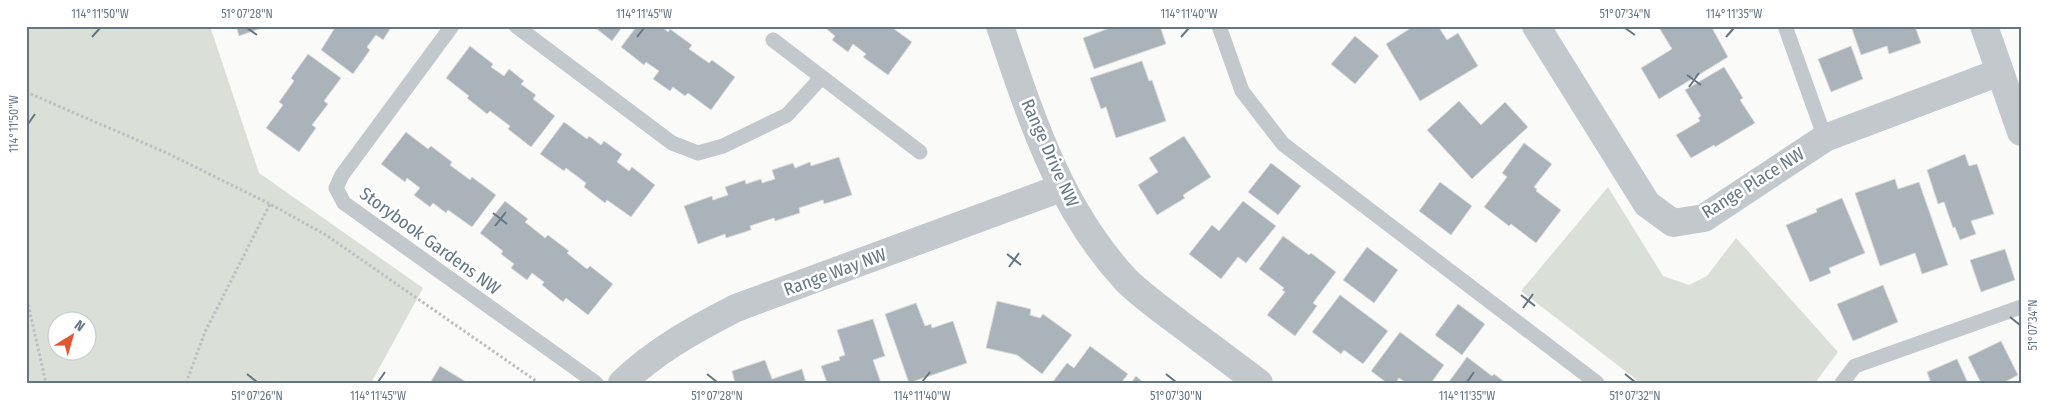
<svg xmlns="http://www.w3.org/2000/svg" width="2047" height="409" viewBox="0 0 2047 409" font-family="'Fira Sans Condensed',sans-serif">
	<rect width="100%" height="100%" fill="#fafaf8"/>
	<path fill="#dadfd7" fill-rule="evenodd" d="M26 26H210L259 173 423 288 371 383H26ZM58 322H88V352H58Z
		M1608 187 1663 276 1689 285 1707 276 1736 238 1838 352 1815 383H1641L1521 291Z"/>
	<path fill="#aab3b9" stroke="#dcdcda" d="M236 26H267L239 36Z
		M336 26H392L383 40 376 35 367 47 370 50 353 74 321 50Z
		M593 26H623L612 41Z
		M637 26H661L668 32 670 29 692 45 689 49 709 63 712 60 735 77 711 110 688 93 685 96 673 87 670 91 653 79 659 71 646 62 644 65 621 47Z
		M823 26H890L912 42 888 75 863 57 866 54 853 44 848 52 832 40 835 36Z
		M1160 26 1166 44 1094 69 1083 38 1115 26Z
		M1414 26H1438L1447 40 1458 33 1478 66 1420 101 1386 44Z
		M1658 26H1711L1728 57 1659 99 1641 68 1672 49Z
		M1851 26H1915L1921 43 1889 54 1887 46 1861 55Z
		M1355 36 1379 56 1355 84 1331 64Z
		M470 46 493 64 491 67 504 76 509 69 524 81 521 84 536 95 533 99 555 116 531 147 508 129 510 126 490 111 487 114 467 98 469 96 446 78Z
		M1851 46 1863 79 1831 92 1818 59Z
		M308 54 341 78 324 101 328 104 312 125 316 128 299 152 266 128 283 105 279 102 294 81 291 78Z
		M1142 61 1149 81 1152 80 1166 121 1116 138 1106 107 1101 109 1090 78Z
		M1724 67 1743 98 1740 100 1755 123 1715 147 1714 145 1691 158 1676 135 1700 121 1698 118 1701 116 1685 90Z
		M1459 101 1481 125 1505 102 1528 127 1472 179 1427 130Z
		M564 122 587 139 589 136 601 145 604 141 622 154 617 162 629 171 632 167 655 185 631 217 607 200 605 203 584 187 586 183 566 168 564 171 540 154Z
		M406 132 428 149 431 146 452 162 450 165 470 180 472 177 496 195 472 227 448 210 446 213 433 203 430 207 414 195 420 188 407 178 405 182 381 164Z
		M1184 136 1211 177 1183 195 1185 198 1157 215 1138 185 1158 172 1149 158Z
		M1524 143 1552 164 1534 187 1537 189 1536 191 1561 210 1536 243 1511 224 1509 226 1484 207 1507 177 1502 173Z
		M1965 154 1969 166 1977 164 1994 214 1971 221 1976 234 1960 240 1955 227 1953 228 1944 202 1938 204 1927 170Z
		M839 157 852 195 824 204 823 200 799 208 800 213 775 221 774 218 750 226 751 230 726 238 725 234 698 244 684 206 712 196 713 200 728 195 725 187 745 180 746 184 761 179 762 183 775 179 772 170 793 163 795 168 810 162 811 166Z
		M1271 163 1301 186 1278 215 1248 192Z
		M1895 179 1898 189 1919 182 1948 265 1922 274 1915 253 1880 266 1855 193Z
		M1440 182 1472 206 1451 235 1419 211Z
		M1842 198 1865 253 1829 268 1831 273 1810 282 1786 225 1817 212 1816 209Z
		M505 201 528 219 525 222 545 238 548 235 569 251 567 253 587 269 590 266 613 284 588 315 566 298 563 302 542 285 544 282 532 273 527 280 511 268 514 264 501 254 503 251 480 233Z
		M1243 201 1276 226 1246 263 1238 257 1221 279 1189 254 1212 225 1219 231Z
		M1283 236 1309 255 1311 253 1336 272 1313 303 1317 306 1295 336 1267 315 1285 292 1282 290 1284 288 1259 269Z
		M1367 247 1398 270 1374 303 1343 280Z
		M2005 249 2015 280 1981 292 1970 260Z
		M1883 285 1898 322 1853 341 1837 304Z
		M1340 295 1388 331 1363 364 1344 350 1341 354 1312 332Z
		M997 301 1031 309 1030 315 1040 318 1043 314 1072 335 1042 374 1017 355 986 348Z
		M916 303 925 326 931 324 932 328 953 321 967 363 909 383 885 314Z
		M1458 304 1485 324 1462 355 1435 335Z
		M873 319 885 356 873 360 881 383H827L821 366 840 360 839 357 845 355 837 330Z
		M1400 332 1444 365 1431 383H1406L1399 378 1396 383H1387L1371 371Z
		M2001 341 2018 375 2003 383H1981L1968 357Z
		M1090 346 1128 374 1121 383H1052L1067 363 1074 368Z
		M1467 357 1492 376 1494 374 1506 383H1448Z
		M1957 359 1968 383H1931L1927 372Z
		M765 360 772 379 802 369 806 383H735L732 371Z
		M440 366 468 383H430Z
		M1136 376 1144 383H1131Z"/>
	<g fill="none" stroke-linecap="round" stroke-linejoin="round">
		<path stroke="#bbbfc2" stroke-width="3" stroke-dasharray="2.5 2.5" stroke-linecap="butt" d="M26 92 167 153 270 204 326 235 539 383
			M26 295 46 383
			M186 383 205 332 270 204"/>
		<path stroke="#c3c8cc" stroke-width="15" d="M452 26 342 175 336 188 344 203 596 383
			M516 26 672 143 698 153 723 146 787 115 821 78
			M1219 26 1242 91 1283 144 1597 383
			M1785 26 1825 138
			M773 40 920 152
			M1842 383 1855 366 2021 307"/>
		<path stroke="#c3c8cc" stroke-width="28" d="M1000 26C1031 117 1059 208 1126 280 1142 296 1162 310 1179 323 1206 343 1232 363 1259 383
			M1536 26 1647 204 1673 223 1704 218 1825 138 2000 72
			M1984 26 2021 132
			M622 383C655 351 695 329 736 308L1061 188"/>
	</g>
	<path fill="none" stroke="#657683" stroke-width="2" d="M247 28 257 35M1625 28 1635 35M92 37 100 28M637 37 644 28M1181 37 1189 28M1726 37 1734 28M1687 75 1701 85M1689 87 1699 73M28 124 35 114M493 213 507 224M495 226 506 212M1007 254 1021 265M1009 267 1019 253M1521 295 1535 306M1523 308 1533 294M2010 317 2020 325M247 374 257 382M707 374 717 382M1166 374 1176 382M1625 374 1635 382M378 382 385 372M922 382 930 372M1467 382 1474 372"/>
	<g text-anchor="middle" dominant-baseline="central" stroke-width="5" stroke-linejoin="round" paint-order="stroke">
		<g font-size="18" fill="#657683" stroke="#fff">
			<text transform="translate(1050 153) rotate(66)">Range Drive NW</text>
			<text transform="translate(1753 183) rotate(-32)">Range Place NW</text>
			<text transform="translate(430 241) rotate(36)">Storybook Gardens NW</text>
			<text transform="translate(835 272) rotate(-20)">Range Way NW</text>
		</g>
	</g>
	<rect width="2047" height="409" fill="none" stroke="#ffffff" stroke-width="55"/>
	<g transform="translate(72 336) rotate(37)"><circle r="24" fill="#ffffff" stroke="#c1c8cd"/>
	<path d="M0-4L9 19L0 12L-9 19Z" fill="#e4572e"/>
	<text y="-8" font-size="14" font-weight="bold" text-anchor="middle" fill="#657683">N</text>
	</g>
	<rect x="28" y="28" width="1992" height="354" fill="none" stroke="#657683" stroke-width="2"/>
	<g font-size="12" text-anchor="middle" fill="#657683">
		<text x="100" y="18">114°11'50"W</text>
		<text x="247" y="18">51°07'28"N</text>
		<text x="644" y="18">114°11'45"W</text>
		<text x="1189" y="18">114°11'40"W</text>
		<text x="1625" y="18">51°07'34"N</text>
		<text x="1734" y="18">114°11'35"W</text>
		<text transform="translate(14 124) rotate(-90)" y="4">114°11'50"W</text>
		<text transform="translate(2033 325) rotate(-90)" y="4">51°07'34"N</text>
		<text x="257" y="400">51°07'26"N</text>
		<text x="378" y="400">114°11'45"W</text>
		<text x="717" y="400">51°07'28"N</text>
		<text x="922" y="400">114°11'40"W</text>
		<text x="1176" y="400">51°07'30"N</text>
		<text x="1467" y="400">114°11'35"W</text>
		<text x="1635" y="400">51°07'32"N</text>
	</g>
</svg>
